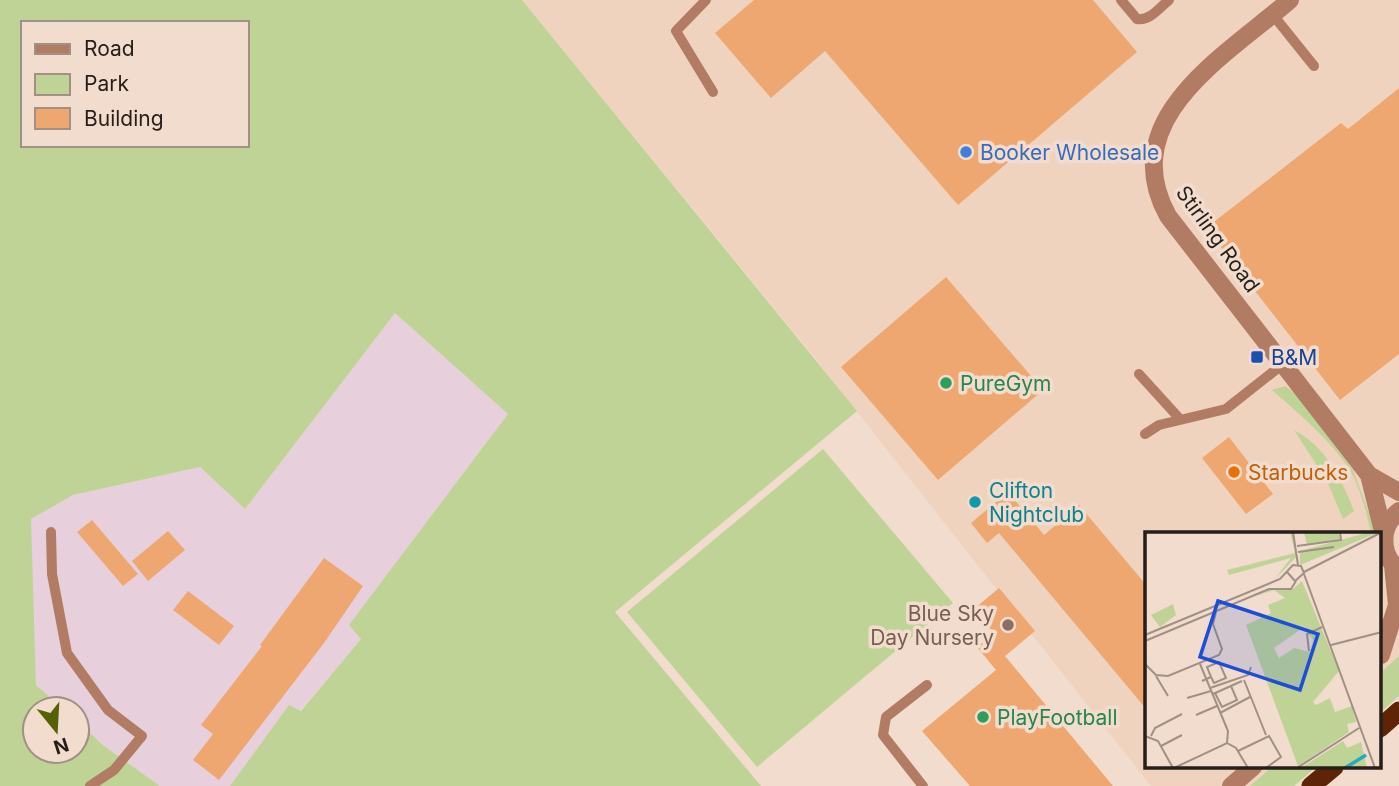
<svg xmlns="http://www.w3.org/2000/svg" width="1399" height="786" viewBox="0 0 1399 786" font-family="Inter,sans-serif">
	<rect width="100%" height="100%" fill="#f2dccd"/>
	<path fill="#f0d3be" d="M522 0H1399V682L1380 698V534H1147V767H1298L1275 786H1151L811 353Z"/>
	<path fill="#e7d0dc" d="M395 313 508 414 350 625 361 639 300 711 289 706 230 786H160L104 746 77 721V709H63L36 685 30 519 73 495 200 467 245 509Z"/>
	<path fill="#bfd396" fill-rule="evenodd" d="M0 0H522L857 411 615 612 761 786H230L289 705 301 711 361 639 349 625 508 414 395 313 245 509 200 467 73 495 31 519 36 685 63 709H35V751H77V721L104 746 160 786H0ZM23 23H247V145H23Z
		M1285 386 1296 394 1353 470 1377 534H1371C1367 514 1361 490 1351 472 1334 443 1297 412 1272 390Z
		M1294 430C1325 446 1342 479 1354 511L1343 519 1327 481Z
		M823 449 953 603 757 767 627 612Z
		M1399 656V696L1380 713V673Z
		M1272 767H1316L1294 786H1250Z"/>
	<path fill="#eea771" d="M754 0H1093L1137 52 958 205 825 51 771 98 715 33Z
		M1399 88V354L1340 400 1206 228 1341 123 1348 129Z
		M946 277 1043 390 938 480 841 367Z
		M1229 437 1273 494 1246 514 1202 458Z
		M1008 492 1044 535 1079 505 1147 586V710L999 533 987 543 971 523Z
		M92 520 138 574 123 586 77 532Z
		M168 531 185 550 148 581 132 561Z
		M324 558 363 586 324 643 219 780 193 760 213 734 201 725 262 646 260 645Z
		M999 588 1035 631 1005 656 1113 786H970L922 731 996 670 977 647 994 633 974 609Z
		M188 591 234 626 219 645 173 610Z"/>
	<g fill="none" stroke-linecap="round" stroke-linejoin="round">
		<path stroke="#b27b64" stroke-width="10" d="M706 0 676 31 713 92
			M1121 0 1137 19C1150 21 1159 8 1169 0
			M1273 15 1314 66
			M1139 374 1179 418
			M1145 434 1159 425 1226 409 1283 364
			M51 532 52 574 67 653 108 710 142 736 114 770 90 786
			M923 786 883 735 886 717 927 685"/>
		<path stroke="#b27b64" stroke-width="18" d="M1290 0C1227 55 1114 118 1168 216L1369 475 1399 492
			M1369 475 1384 535
			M1399 511C1379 527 1380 555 1399 570
			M1381 655 1397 605 1393 565
			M1231 786 1253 767"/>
		<path stroke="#5e2406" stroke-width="19" d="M1380 728 1399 711
			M1311 786 1334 767"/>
	</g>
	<circle fill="#3f7fe0" stroke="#f2dccd" stroke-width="2.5" cx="966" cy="152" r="7"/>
	<rect fill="#1a4fb4" stroke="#f2dccd" stroke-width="2.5" x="1250" y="350" width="14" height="14" rx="3.5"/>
	<g fill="#2e9e5b" stroke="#f2dccd" stroke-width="2.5">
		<circle cx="946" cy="383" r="7"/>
		<circle cx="983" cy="717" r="7"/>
	</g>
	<circle fill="#e8710a" stroke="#f2dccd" stroke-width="2.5" cx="1234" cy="472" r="7"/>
	<circle fill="#0f9aa8" stroke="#f2dccd" stroke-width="2.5" cx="975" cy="502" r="7"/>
	<circle fill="#8d6e63" stroke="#f2dccd" stroke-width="2.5" cx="1008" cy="625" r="7"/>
	<g text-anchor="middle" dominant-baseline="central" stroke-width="7" stroke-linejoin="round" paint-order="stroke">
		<g font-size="21" fill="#366cbe" stroke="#f2dccd" text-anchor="start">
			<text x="980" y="152">Booker Wholesale</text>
		</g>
		<g font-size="21" fill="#261e18" stroke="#f2dccd">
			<text transform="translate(1218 239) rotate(54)">Stirling Road</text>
		</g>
		<g font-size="21" fill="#164399" stroke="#f2dccd" text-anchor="start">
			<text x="1271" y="357">B&amp;M</text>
		</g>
		<g font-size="21" fill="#27864d" stroke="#f2dccd" text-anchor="start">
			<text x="960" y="383">PureGym</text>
			<text x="997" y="717">PlayFootball</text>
		</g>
		<g font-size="21" fill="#c56008" stroke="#f2dccd" text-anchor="start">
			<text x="1248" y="472">Starbucks</text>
		</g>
		<g font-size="21" fill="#0d838f" stroke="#f2dccd" text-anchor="start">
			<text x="989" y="490">Clifton<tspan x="989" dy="24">Nightclub</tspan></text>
		</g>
		<g font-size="21" fill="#785e54" stroke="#f2dccd" text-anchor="end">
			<text x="994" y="613">Blue Sky<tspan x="994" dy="24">Day Nursery</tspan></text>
		</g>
	</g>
	<g transform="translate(1145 532)">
		<rect width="236" height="236" fill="#f2dccd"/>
		<path d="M145 0H148L151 25 129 48 146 26 84 43 82 38 150 21ZM159 0H194L195 7 162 13ZM225 0H234L155 33V19ZM157 49 194 139 168 170 171 173 185 166 190 180 207 174 211 190 202 192 204 200 153 234 101 93 126 81 123 73 140 66 129 58 110 64 129 56 148 57ZM159 95 168 108 165 120 149 116 134 126 129 116ZM28 72 31 83 15 95 6 83ZM198 209 202 216 216 210 222 236H156Z" fill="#bfd396" fill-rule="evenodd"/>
		<path fill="none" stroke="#26a8bf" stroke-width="3.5" d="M200 236 221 223"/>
		<path fill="none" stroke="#a09085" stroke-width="2" d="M148 0 153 33M152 14 196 8 195 0M153 20 189 15M159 40 237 0M159 42 230 236M0 103 135 47 148 33 156 34 159 41 150 49 142 40M0 109 124 57H146L151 49M186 113 237 100M164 119 162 102 177 95M0 132 11 143 23 144 74 123 77 117 68 92 71 80M55 132 83 199 82 211M11 144 23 164M99 148 121 203M57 149 66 145 62 135 74 130 81 146 69 151 66 145M65 156 103 143 106 135M70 161 77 175 92 168 86 154M68 162 97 149M42 166 66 159M75 181 105 165M51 183 72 174M0 204 13 209 28 236M6 204 10 196 37 182M16 214 37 203M93 219 124 204 136 225 121 236M29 236 82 211 91 216 103 236M152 236 214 196"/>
		<path fill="#1d4ed8" fill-opacity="0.15" stroke="#1d4ed8" stroke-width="3.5" d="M73 69 173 102 155 158 55 125Z"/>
		<rect width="236" height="236" fill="none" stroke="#261e18" stroke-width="3.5"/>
	</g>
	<rect x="21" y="21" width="228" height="126" fill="#f2dccd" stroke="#a09085" stroke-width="2"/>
	<rect x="35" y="44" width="35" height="10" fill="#b27b64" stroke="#a09085" stroke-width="2"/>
	<text x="84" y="56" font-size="21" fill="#261e18">Road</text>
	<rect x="35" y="74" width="35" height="21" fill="#bfd396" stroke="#a09085" stroke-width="2"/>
	<text x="84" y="91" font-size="21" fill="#261e18">Park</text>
	<rect x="35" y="108" width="35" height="21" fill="#eea771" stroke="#a09085" stroke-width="2"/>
	<text x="84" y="126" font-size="21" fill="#261e18">Building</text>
	<g transform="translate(56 730) rotate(162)"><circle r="33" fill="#f2dccd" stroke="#a09085" stroke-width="2"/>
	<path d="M0-5L12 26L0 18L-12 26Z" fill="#566202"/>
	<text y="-10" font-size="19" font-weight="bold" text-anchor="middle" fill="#261e18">N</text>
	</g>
</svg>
